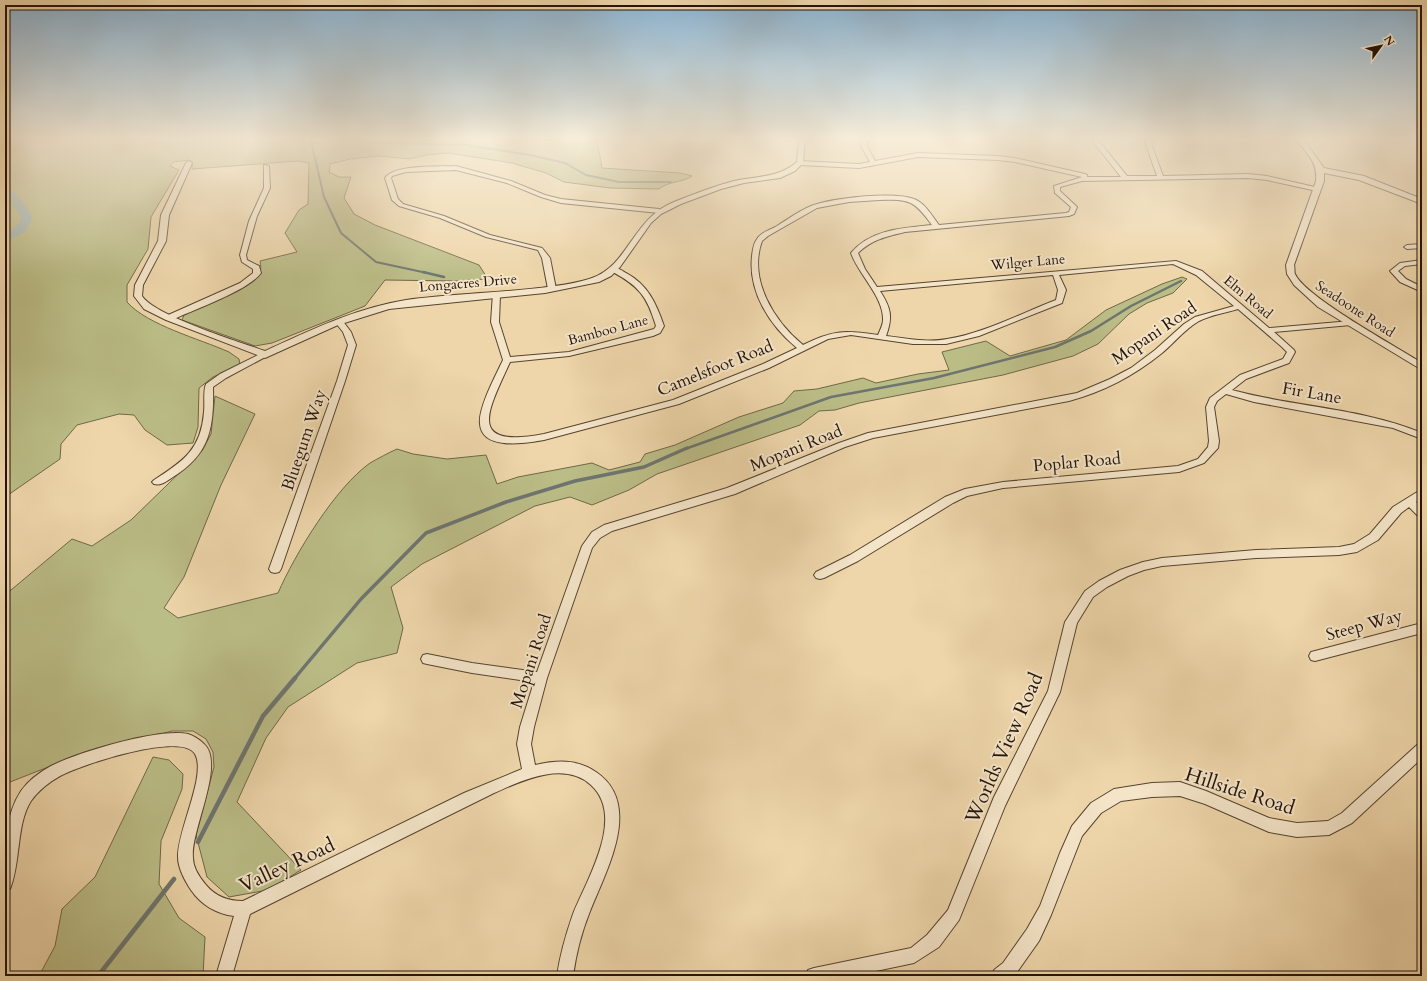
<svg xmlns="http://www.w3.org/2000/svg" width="1427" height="981" viewBox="0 0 1427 981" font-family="Cardo,serif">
	<rect width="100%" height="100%" fill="#eed6aa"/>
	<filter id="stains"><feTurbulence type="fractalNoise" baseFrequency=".005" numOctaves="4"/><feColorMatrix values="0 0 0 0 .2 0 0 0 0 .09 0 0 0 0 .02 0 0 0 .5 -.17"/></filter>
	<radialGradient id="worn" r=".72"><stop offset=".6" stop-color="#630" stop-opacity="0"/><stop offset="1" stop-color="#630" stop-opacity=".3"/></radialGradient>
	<path fill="#bbbd87" stroke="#706848" d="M5 139H602L597 140 602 168 680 173 692 176C682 183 668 181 659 189L610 188 564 182 546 173 512 163 448 153 426 155 410 159 378 156 350 159 330 164 329 172 339 177H351L344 198 354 214 375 225 479 265 486 276 485 279 455 281 385 280 365 306 272 343 255 346 182 320 184 315 254 280C260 274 262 270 260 261L297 252 285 233 299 210 308 204 309 163 298 161 192 169V162L189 160 174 162 170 166 179 170 151 217 148 249 127 285V302C147 325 200 339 229 352L239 359 240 365 213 377 199 388 198 427 193 443 167 445 145 430 134 415 119 414 77 425 61 444 60 459 8 495 5 503Z
		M1182 277 1187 279 1173 293 1147 303 1129 314 1098 344 1073 356 1003 375 859 403 835 410 819 411 800 425 657 474 629 490 592 505 570 497 535 506 422 564 391 587 403 628 397 653 357 663 288 707 266 738 237 802 301 870 268 890 229 897 207 877 196 835 214 767 213 752 206 739 193 731H172L66 760 5 784V595L72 539 92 546 131 520 202 451 211 434 215 396 255 414 221 485 184 577 164 608 178 618 278 593C295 554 335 488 370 463 379 458 388 453 397 449L413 454 447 459 486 455 497 484 518 477 592 463 609 470 640 462 645 454 675 445 739 417 783 403 794 391 817 389 863 378 876 383 918 374 949 370 942 352 986 341 1010 356 1066 340 1106 310 1162 284Z
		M153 757 169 760 183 774 182 789 161 841 159 884 179 918 205 937 203 976H39L55 946 62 909 95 877Z"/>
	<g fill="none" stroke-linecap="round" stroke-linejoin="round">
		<path stroke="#6e7570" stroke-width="2" d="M307 139 311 141 324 197 341 233 376 262 427 273
			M350 139 379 143 466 145 530 155 565 163 586 175 619 182H671"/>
		<path stroke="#6e7570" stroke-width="2.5" d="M423 272 444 277
			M685 449 831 397 934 378 1055 347 1091 331 1131 306 1181 281"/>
		<path stroke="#6e7570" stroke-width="3.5" d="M294 679 361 599 426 533 506 502 575 481 644 467 687 448"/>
		<path stroke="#6e7570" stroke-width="4.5" d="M198 842 263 716 295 678
			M98 976 174 879"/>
		<path fill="#9fb6b5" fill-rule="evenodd" d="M5 187C17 191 27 207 33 218L25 232 5 242V233L16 227 21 218 16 209 5 198Z"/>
		<defs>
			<path id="minor" d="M864 139H871L867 143V146L875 161 918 153 998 156 1015 158 1085 174 1087 175V177H1121L1091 139H1097L1127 176H1157L1145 142 1149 139H1157L1151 143 1163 176 1248 174 1267 176 1319 188V190L1317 191 1267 180 1248 178 1082 181 1060 187V191L1077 207 1074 214 1069 216 905 232C885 237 873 239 858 253L865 269 877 287 1176 261 1202 271 1269 328 1351 321 1355 323 1351 325 1274 332 1294 350 1295 352 1289 363 1246 379 1232 390C1294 407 1362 408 1422 433V439L1393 428 1254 402 1226 394 1217 401 1214 407 1219 441 1218 448 1204 463 1179 472 1003 488 967 496 953 503 858 561 824 578 820 579 816 578 814 575 816 572 850 555 945 497 965 489 1003 482 1178 466 1198 459 1208 447 1209 441 1206 407 1210 398 1240 375 1283 359 1287 352 1282 347 1238 309C1225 313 1211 315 1199 321 1185 329 1174 343 1162 353 1135 375 1103 392 1069 401L873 438 845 447 735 494 612 531 600 538 592 548 547 678 534 727 531 744 535 765C557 760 577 759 596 772 645 805 604 874 589 914 581 934 576 955 573 976H557C560 955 566 934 573 914 587 879 626 817 591 785 564 760 521 781 494 793L250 914 232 976H216L234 916C217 914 201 905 191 890 185 881 178 868 178 857 177 831 207 775 195 754 182 731 80 765 60 776 49 782 38 791 31 801 16 824 21 863 10 889L5 892C5 859 2 820 21 791 28 781 40 772 51 766 79 752 158 728 188 734 194 736 200 740 204 744 226 764 190 831 193 858 193 868 200 878 206 885 216 897 228 901 243 901L464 793 522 769 517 744 520 727 534 682 472 673 427 664 423 663 421 659 423 655 427 654 472 663 537 672 582 546 592 532 604 525 727 488 839 443 868 433 1077 393 1110 379 1131 368 1155 350 1184 324 1195 317 1234 306 1196 275 1173 264 1059 275 1066 290 1062 303 979 336 946 344H913L851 335 828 339 769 368 679 404 544 440C526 443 482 451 480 424 478 408 496 375 503 360L491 322 493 293H499L500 295 499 322 510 357 569 352 654 329 656 326C647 296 639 286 611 271V267C617 267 621 270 626 273 648 285 656 303 664 326L660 333 653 336 569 356 510 362C488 411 465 449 544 434L673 400 763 364 797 348C770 326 748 292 752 256 753 250 753 244 757 239 761 232 770 230 777 226 788 219 799 211 811 206 832 198 894 191 914 199 925 203 932 216 939 225L1066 213 1069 212 1071 207 1055 193 1054 186 1082 177 1015 162 998 160 918 157 859 168 800 165 797 163 800 161 859 164 870 162 861 146V142ZM879 200C909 199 914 200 932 225 903 228 871 229 851 253 858 274 884 297 883 320 883 325 880 330 878 335 845 330 833 330 803 345 774 321 748 280 762 241L768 236 817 208 849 202ZM1053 275 1058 290 1056 300C1022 313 982 334 947 339 927 343 905 338 886 336 893 317 891 308 880 291Z
				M264 165 269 166 270 188 257 216 246 255 247 260 259 266 261 273C248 291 193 310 172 320H166V316L240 283 253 273V269L242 262 240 255 249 221 264 188Z
				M456 166 511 181 545 195 561 199 659 209 662 211 659 213 561 203 541 197 507 183 456 170 406 172 392 176 391 178 398 199 403 204 444 216 490 235 542 248 550 258 556 289 552 291 548 289 542 258 538 250 486 237 440 218 399 206 392 200 385 178C394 164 440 167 456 166Z
				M1422 244V248L1407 249 1404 247 1407 245Z
				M1422 260V264L1405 266 1398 271 1406 279 1422 287V292L1400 282 1390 271 1400 263Z
				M336 320H342L351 332 356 345 345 381 281 569 279 572 275 573 271 572 269 569 337 381 348 345 343 332 335 322Z
				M262 353H265L269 355 226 378 213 387C214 428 210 454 173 477 167 481 161 486 154 484L152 482 154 480C184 461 201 449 204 412 205 403 203 391 206 384L220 374Z
				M1422 489V498L1416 502 1422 507V517L1418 516 1409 507 1401 513 1378 540 1357 552 1339 555 1256 558 1162 566 1144 570 1128 576 1107 587 1093 597 1077 623 1060 692 1005 806 959 920 939 947 914 963 852 976H806L808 970 814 968 911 948 927 935 948 910 994 797 1048 691 1065 622 1085 591 1099 581 1120 570 1143 562 1162 558 1256 550 1339 547 1354 544 1370 534 1393 507Z
				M1422 623V633L1315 661 1311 660 1309 656 1311 652 1315 651Z
				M1422 743V758L1352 823 1329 835 1297 837 1269 832 1205 804 1180 796 1152 797 1121 801 1101 813 1082 836 1051 915 1039 941 1015 975 992 976 994 970 1003 963 1027 929 1040 906 1060 853 1072 826 1091 803 1114 789 1152 783 1180 782 1206 791 1269 818 1297 823 1328 821 1342 813 1417 745Z"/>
			<path id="tertiary" d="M799 139H805L803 163 795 171 780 178 744 183 721 189 681 204 661 214 651 223 620 267 611 276 599 282 545 293 389 309 338 325 265 358 166 320 144 309 134 296 135 285 158 241 161 215 186 163 189 161 192 163 169 215 166 241 143 285 142 296C155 316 240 342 265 351 311 330 356 308 406 300 450 294 495 293 539 288 556 286 575 284 592 278 629 265 632 219 674 202 694 194 714 186 734 181 757 176 778 178 797 162Z
				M1296 139H1303L1324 168 1364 176 1422 199V204L1359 180 1324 173V181L1294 265C1295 268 1294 272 1295 274 1305 297 1397 347 1422 363V370L1318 307 1294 285 1287 274 1286 265 1316 181C1318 162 1307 154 1296 139Z"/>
		</defs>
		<use href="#minor" stroke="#564430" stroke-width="2"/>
		<use href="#tertiary" stroke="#564430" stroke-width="2"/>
		<use href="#minor" fill="#f4e4c8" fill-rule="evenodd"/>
		<use href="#tertiary" fill="#f4e4c8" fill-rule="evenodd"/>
	</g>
	<linearGradient id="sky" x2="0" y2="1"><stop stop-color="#8bb5d4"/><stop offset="0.5" stop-color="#f7edd9"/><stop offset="1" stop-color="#f7edd9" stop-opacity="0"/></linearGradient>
	<rect width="1427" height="277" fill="url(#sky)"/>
	<g text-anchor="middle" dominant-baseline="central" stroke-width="4" stroke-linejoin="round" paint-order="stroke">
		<g font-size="14" fill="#241308" stroke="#f4e4c8">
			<text transform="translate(1028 262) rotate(-5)">Wilger Lane</text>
			<text transform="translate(468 283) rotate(-5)">Longacres Drive</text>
			<text transform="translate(1248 297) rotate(40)">Elm Road</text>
			<text transform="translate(1355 309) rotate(33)">Seadoone Road</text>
			<text transform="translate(608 330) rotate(-15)">Bamboo Lane</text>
		</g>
		<g font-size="17" fill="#241308" stroke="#f4e4c8">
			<text transform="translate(1154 333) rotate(-34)">Mopani Road</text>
			<text transform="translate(715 368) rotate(-22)">Camelsfoot Road</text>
			<text transform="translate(1312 393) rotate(10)">Fir Lane</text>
			<text transform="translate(304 440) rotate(-71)">Bluegum Way</text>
			<text transform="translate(796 448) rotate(-22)">Mopani Road</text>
			<text transform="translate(1077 462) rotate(-5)">Poplar Road</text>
			<text transform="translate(1364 625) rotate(-15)">Steep Way</text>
			<text transform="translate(531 661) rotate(-72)">Mopani Road</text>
		</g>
		<g font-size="20" fill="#241308" stroke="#f4e4c8">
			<text transform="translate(1004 748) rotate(-66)">Worlds View Road</text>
			<text transform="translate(1240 791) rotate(18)">Hillside Road</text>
			<text transform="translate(287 865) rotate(-25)">Valley Road</text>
		</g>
	</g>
	<rect width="1427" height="981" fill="none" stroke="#eed6aa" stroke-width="20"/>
	<rect x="6" y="6" width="1415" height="969" fill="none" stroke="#241308" stroke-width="2"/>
	<rect x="10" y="10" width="1407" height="961" fill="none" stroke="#241308"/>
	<g transform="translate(1381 46) rotate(57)" stroke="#f4e4c8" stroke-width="3" paint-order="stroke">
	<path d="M0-3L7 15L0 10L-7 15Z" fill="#241308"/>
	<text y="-6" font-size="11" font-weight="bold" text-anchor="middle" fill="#241308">N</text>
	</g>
	<rect width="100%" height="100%" filter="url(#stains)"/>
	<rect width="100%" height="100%" fill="url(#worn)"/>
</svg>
